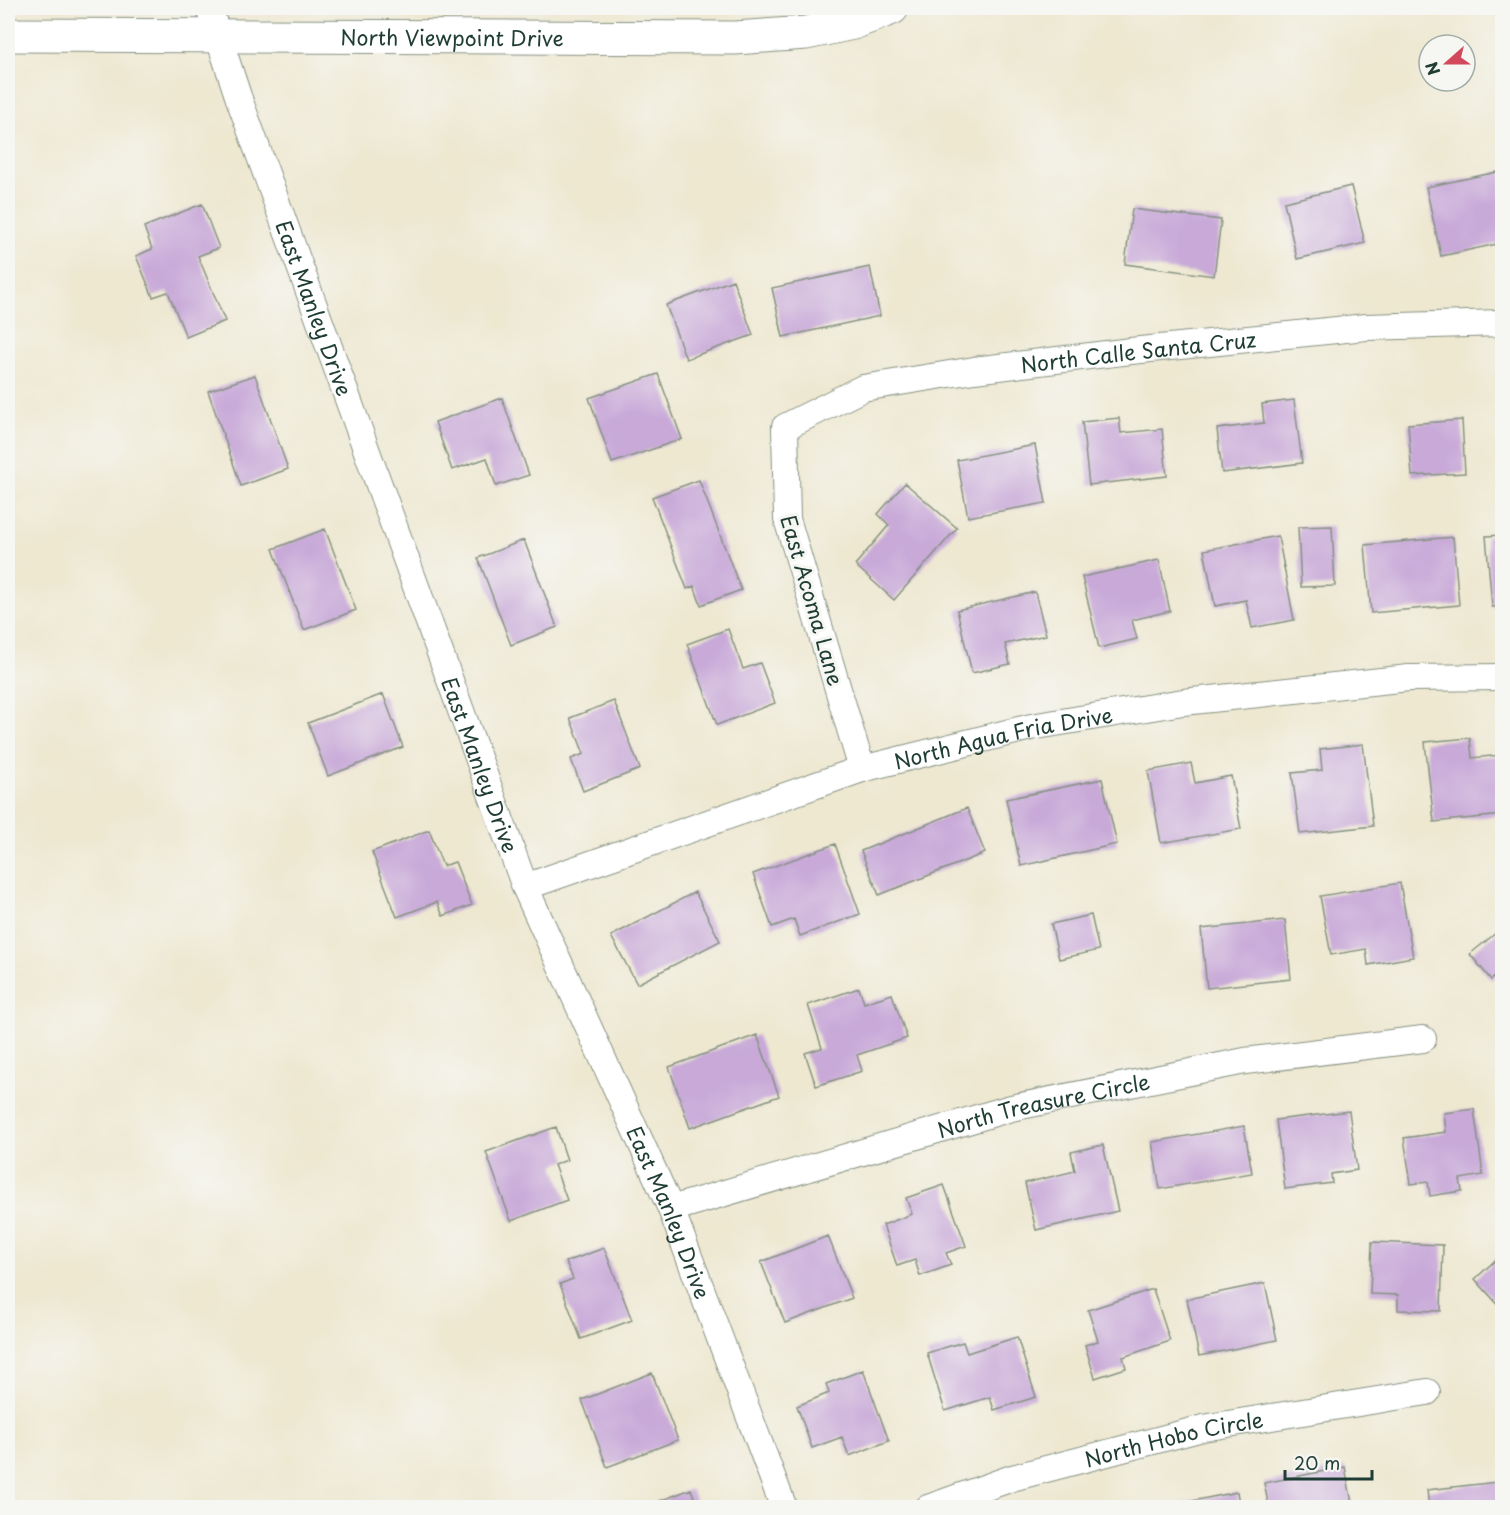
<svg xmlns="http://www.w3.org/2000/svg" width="1510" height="1515" viewBox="0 0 1510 1515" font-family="'Playpen Sans',sans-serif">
	<rect width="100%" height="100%" fill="#f6f6f2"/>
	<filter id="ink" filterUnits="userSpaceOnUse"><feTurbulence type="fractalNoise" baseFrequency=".0167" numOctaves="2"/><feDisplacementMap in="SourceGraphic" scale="12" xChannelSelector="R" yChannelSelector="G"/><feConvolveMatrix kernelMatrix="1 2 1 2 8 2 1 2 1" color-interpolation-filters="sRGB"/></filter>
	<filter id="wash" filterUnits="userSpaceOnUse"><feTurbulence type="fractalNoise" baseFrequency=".008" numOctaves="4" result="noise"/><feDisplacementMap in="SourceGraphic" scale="24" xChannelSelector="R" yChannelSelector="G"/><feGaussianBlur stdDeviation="1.35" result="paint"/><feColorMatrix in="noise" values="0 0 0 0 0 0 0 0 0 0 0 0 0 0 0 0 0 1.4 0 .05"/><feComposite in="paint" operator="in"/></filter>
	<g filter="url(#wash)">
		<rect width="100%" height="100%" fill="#eee8d1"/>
		<g id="blocks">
			<path fill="#c8a9d8" d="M1502 171V243L1441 256 1426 187Z
				M1351 186 1365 243 1297 259 1284 202Z
				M202 204 219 248 198 256 225 321 186 337 168 292 153 297 136 256 152 249 144 227Z
				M1132 209 1221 220 1214 276 1125 264Z
				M870 267 880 316 783 337 772 288Z
				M733 280 753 335 686 359 666 305Z
				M658 374 682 439 612 463 589 398Z
				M255 375 288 469 241 486 208 391Z
				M502 398 529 475 496 486 487 458 452 470 435 422Z
				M1294 400 1302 463 1222 473 1217 429 1264 423 1262 404Z
				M1119 418 1121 433 1162 429 1167 476 1089 485 1082 422Z
				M1462 420 1465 473 1412 476 1408 424Z
				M1035 445 1046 503 968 517 957 460Z
				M699 480 741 590 701 605 694 586 687 589 652 497Z
				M905 483 957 528 894 600 855 565 889 525 878 514Z
				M1332 526 1335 586 1301 587 1298 527Z
				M325 529 356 610 304 630 273 549Z
				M1502 535V606L1492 607 1486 536Z
				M1278 536 1294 620 1252 628 1246 600 1215 606 1204 550Z
				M1453 537 1459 605 1371 613 1365 545Z
				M524 540 557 627 511 645 478 558Z
				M1159 560 1170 611 1132 620 1137 639 1099 648 1082 577Z
				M1035 592 1046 635 1005 644 1010 664 972 673 957 610Z
				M728 629 743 669 760 663 775 703 717 725 687 644Z
				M383 694 403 747 328 776 308 723Z
				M614 701 640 769 583 791 571 759 584 754 570 718Z
				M1470 738 1472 758 1501 755 1502 815 1434 822 1425 742Z
				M1363 744 1373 826 1300 834 1292 773 1322 770 1320 749Z
				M1191 763 1195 783 1231 776 1241 829 1161 843 1148 771Z
				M1102 779 1117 844 1021 866 1006 799Z
				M967 808 985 853 879 895 861 851Z
				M429 830 443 866 455 862 472 905 443 916 437 902 397 917 372 852Z
				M835 844 860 914 800 936 794 919 772 927 753 874Z
				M1400 883 1413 957 1368 965 1366 949 1331 955 1320 896Z
				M695 892 720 941 637 984 611 936Z
				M1091 915 1099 950 1059 959 1051 924Z
				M1285 920 1291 979 1207 988 1201 929Z
				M1502 928V971L1491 980 1470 954Z
				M859 988 864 1003 892 994 907 1038 857 1055 862 1071 816 1086 805 1053 822 1048 808 1005Z
				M757 1035 779 1096 690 1128 669 1067Z
				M1474 1109 1483 1175 1460 1179 1462 1191 1430 1196 1428 1182 1411 1184 1404 1138 1446 1132 1444 1113Z
				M1349 1111 1357 1170 1331 1174 1332 1183 1285 1189 1276 1120Z
				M1244 1126 1252 1173 1160 1189 1152 1142Z
				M556 1127 567 1160 554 1165 567 1200 511 1221 486 1152Z
				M1103 1145 1118 1211 1036 1230 1025 1183 1075 1171 1071 1152Z
				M944 1185 966 1246 946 1253 951 1265 920 1276 915 1260 897 1266 883 1225 912 1214 906 1198Z
				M828 1236 852 1298 785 1323 761 1262Z
				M1372 1242 1443 1245 1441 1311 1398 1310V1295L1370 1294Z
				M604 1248 632 1320 581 1339 560 1284 573 1279 566 1262Z
				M1502 1254V1309L1475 1279Z
				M1265 1283 1277 1340 1199 1356 1187 1299Z
				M1153 1289 1170 1341 1123 1357 1126 1368 1095 1378 1085 1345 1098 1341 1088 1310Z
				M1017 1337 1036 1397 994 1410 990 1397 945 1411 927 1353 963 1342 967 1353Z
				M863 1370 889 1441 849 1456 842 1437 812 1448 797 1406 829 1393 826 1384Z
				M652 1373 678 1440 607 1467 582 1400Z
				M1345 1467 1353 1508H1269L1264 1483Z
				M1497 1482 1500 1508H1429L1427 1490Z
				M691 1489 698 1508H644V1507Z
				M1237 1492 1240 1508H1167V1506Z"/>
		</g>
	</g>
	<g filter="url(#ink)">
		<use href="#blocks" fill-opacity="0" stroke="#869282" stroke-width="1.5"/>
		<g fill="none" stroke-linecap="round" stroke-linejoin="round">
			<defs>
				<g id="street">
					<path id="s1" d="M209 8 238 96 525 887 671 1209 784 1508"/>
					<path id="s2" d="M862 769 787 519 785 427 863 388 974 370 1131 351 1366 327 1502 323"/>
					<path id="s3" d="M525 887 862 769 1031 727 1183 702 1409 678 1502 677"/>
					<path id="s4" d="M671 1209 1011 1108 1245 1061 1423 1039"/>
					<path id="s5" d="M928 1508 1012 1478 1203 1428 1427 1392"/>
				</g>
				<g id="secondary">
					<path id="s6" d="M8 35 735 38 806 33 853 23 892 8"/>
				</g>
			</defs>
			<use href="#street" stroke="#869282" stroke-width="28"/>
			<use href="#secondary" stroke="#869282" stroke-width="35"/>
			<use href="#street" stroke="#fff" stroke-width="26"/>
			<use href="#secondary" stroke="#fff" stroke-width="33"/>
		</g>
	</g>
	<g text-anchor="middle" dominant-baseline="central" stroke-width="6" stroke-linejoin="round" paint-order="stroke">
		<g font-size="21" fill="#1f3d34" stroke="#f6f6f2">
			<text stroke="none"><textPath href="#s6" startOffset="444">North Viewpoint Drive</textPath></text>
			<text stroke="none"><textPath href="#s1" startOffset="318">East Manley Drive</textPath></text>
			<text stroke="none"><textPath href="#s2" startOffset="718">North Calle Santa Cruz</textPath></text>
			<text transform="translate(813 600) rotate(74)">East Acoma Lane</text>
			<text stroke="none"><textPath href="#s3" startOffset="502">North Agua Fria Drive</textPath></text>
			<text stroke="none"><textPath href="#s1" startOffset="804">East Manley Drive</textPath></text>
			<text stroke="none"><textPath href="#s4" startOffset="387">North Treasure Circle</textPath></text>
			<text stroke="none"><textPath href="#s1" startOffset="1290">East Manley Drive</textPath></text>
			<text stroke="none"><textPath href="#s5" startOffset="256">North Hobo Circle</textPath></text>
		</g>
	</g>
	<rect width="1510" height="1515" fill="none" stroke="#f6f6f2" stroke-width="30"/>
	<g transform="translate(1447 63) rotate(249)"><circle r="28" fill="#f6f6f2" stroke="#a0aca6" stroke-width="1.5"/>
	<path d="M0-4.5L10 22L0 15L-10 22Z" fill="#d1495b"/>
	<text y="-9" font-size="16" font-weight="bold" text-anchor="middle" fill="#1f3d34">N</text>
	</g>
	<path d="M1285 1470v9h87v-9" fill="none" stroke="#1f3d34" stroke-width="3"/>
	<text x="1294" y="1470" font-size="18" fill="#1f3d34" stroke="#f6f6f2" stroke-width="4.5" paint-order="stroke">20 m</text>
</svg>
